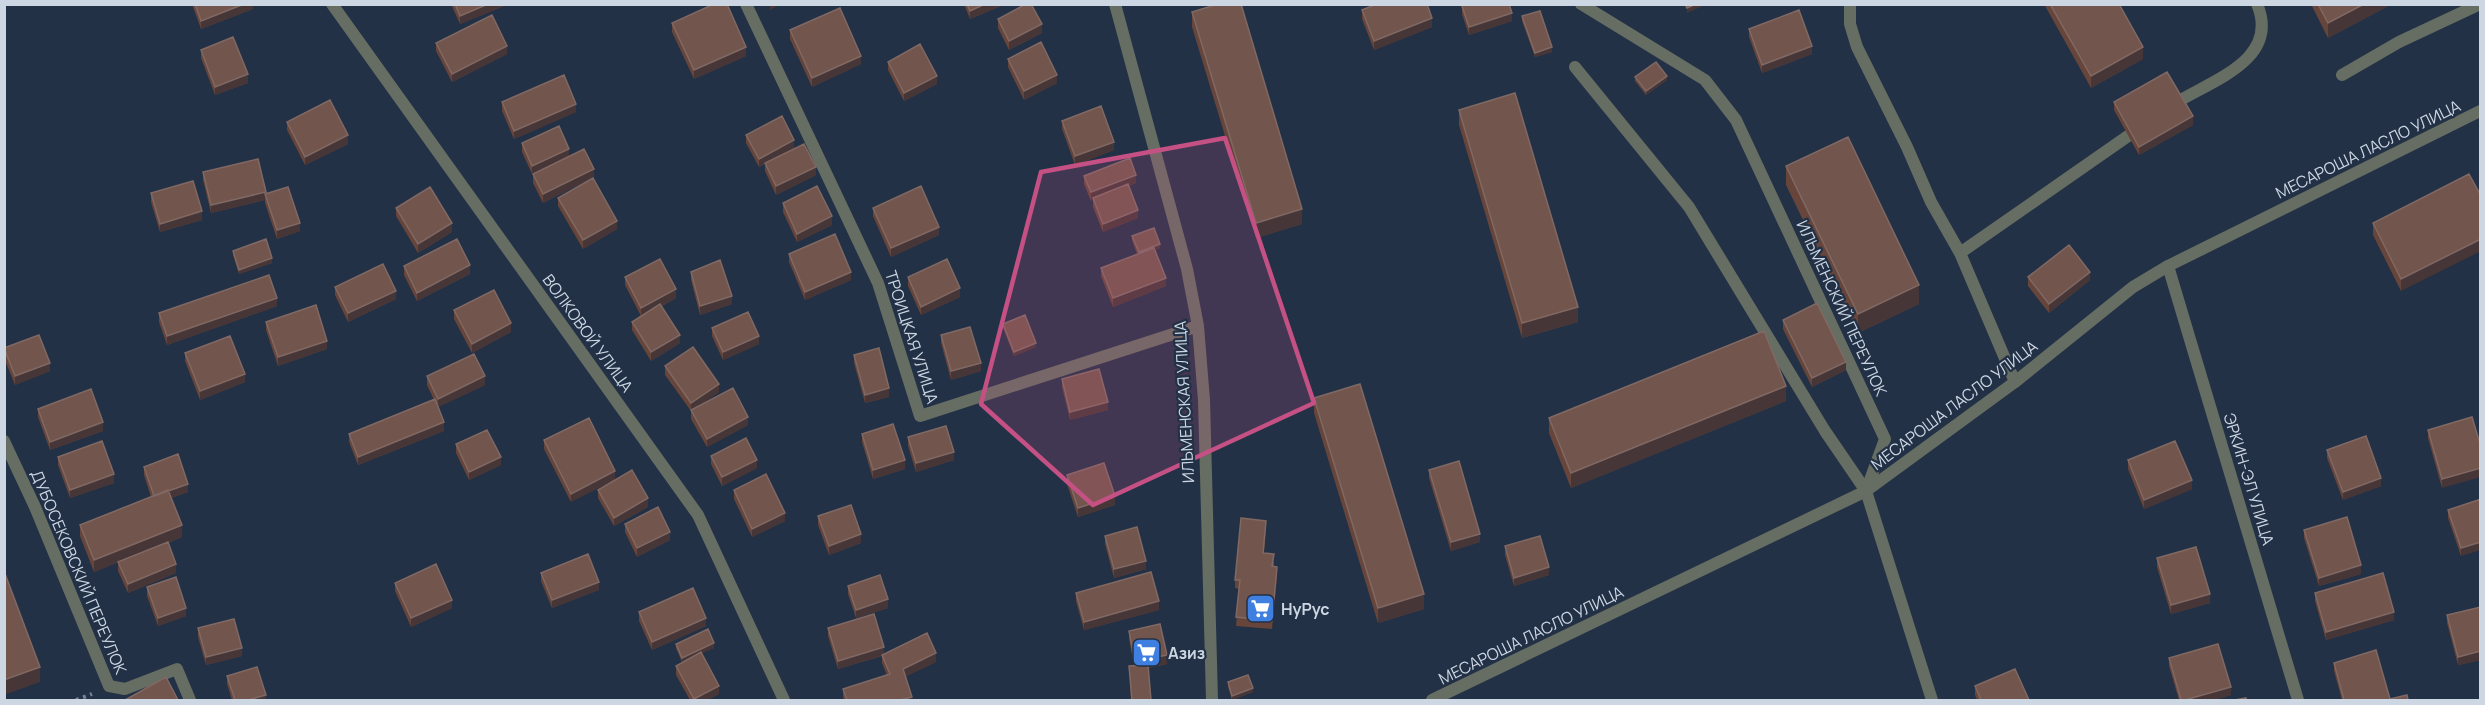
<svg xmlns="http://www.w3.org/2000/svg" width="2485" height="705" viewBox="0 0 2485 705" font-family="Manrope,sans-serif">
	<rect width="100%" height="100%" fill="#223146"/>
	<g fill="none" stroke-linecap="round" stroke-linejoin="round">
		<path stroke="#768293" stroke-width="4" stroke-dasharray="3 4.5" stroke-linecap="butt" d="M76 700 92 694"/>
		<path stroke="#666d62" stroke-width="12" d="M1850 4V24L1857 47 1907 147 1931 202 1960 253 2015 382
			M1575 67 1689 207 1825 431 1866 491
			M2342 75 2399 42 2480 4
			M2179 101C2216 79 2280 58 2257 4
			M1960 253 2128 136"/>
		<path stroke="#666d62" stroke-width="12" d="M332 4 698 515 784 700
			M746 4 878 283 920 416 1198 326
			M1115 4 1187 269 1198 326 1204 400 1212 700
			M1581 4 1705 80 1736 120 1885 439 1866 491 1932 700
			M2168 266 2298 700
			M4 441 35 507 109 686 125 689 177 669 190 700"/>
		<path stroke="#666d62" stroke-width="12" d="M1432 700 1866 491 2015 382 2133 287 2168 266 2480 111"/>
	</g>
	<path fill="#67453a" d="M193 4H253V9L201 29 193 7Z
		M451 4H509L460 24Z
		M964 4H1001V6L970 19Z
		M2044 4H2119L2143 59 2091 88Z
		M2311 4H2392L2328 38Z
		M1462 6 1512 21 1469 35 1462 14Z
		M1362 10 1432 27 1374 50 1362 19Z
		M1192 12 1302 224 1256 238 1192 27Z
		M1522 16 1552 52 1535 57 1522 21Z
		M998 19 1042 33 1009 50 998 28Z
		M672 23 746 56 694 79 672 32Z
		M1749 29 1812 54 1762 73 1749 37Z
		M790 30 861 64 812 87 790 39Z
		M436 43 507 54 452 82 436 51Z
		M201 50 248 83 215 95 201 58Z
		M1008 59 1057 83 1024 100 1008 67Z
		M888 62 937 84 904 101 888 70Z
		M1635 77 1667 80 1646 95 1635 81Z
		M502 102 576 112 514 139 502 111Z
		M2114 102 2193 125 2139 155 2114 110Z
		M1459 110 1578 322 1522 338 1459 125Z
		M1062 121 1114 150 1075 165 1062 129Z
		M287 122 348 144 305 165 287 130Z
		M746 135 794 148 782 154 816 175 776 195 765 171V164L759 167 746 143Z
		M522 143 569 156 594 177 543 203 533 183V174L549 167 532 174 522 152Z
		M1786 166 1919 304 1858 333 1786 185Z
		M203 172 266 194 300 231 277 239 265 203V200L211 213 203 180Z
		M2469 174 2401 291 2373 235V223Z
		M1084 176 1136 183 1129 186 1138 218 1103 232 1093 207V200L1091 201 1084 184Z
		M151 193 202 220 160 232 151 202Z
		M558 198 617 229 583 249 558 206Z
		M783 203 832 225 797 242 783 212Z
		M396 208 452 232 418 253 396 216Z
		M873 208 939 235 891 257 873 216Z
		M1132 236 1160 248 1155 250 1166 286 1113 307 1101 276V268L1137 254 1132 240Z
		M233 251 272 263 239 274 233 255Z
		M789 254 851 280 805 300 789 262Z
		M404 266 470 274 417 301 404 275Z
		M691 272 732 304 700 315 691 280Z
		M625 277 676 298 662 306 680 343 651 361 632 330V322L641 316 625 285Z
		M908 277 960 297 921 315 908 286Z
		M2028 277 2090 280 2049 313 2028 286Z
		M335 287 396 299 348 322 335 295Z
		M277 306 167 345 159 322V313Z
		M454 310 511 332 472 353 454 319Z
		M1783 320 1846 370 1812 387 1783 329Z
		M266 322 327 349 278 366 266 330Z
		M1003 324 1036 347 1014 356 1003 328Z
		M712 328 759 344 723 360 712 336Z
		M941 335 981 371 951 380 941 343Z
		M4 348 50 371 15 385 4 358Z
		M185 353 245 382 200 400 185 361Z
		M854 355 889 397 865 403 854 363Z
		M665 366 719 392 697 407 748 425 707 447 691 419V411L665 375Z
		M427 376 485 385 438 407 444 431 358 465 349 442V434L434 400 427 385Z
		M1062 379 1108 410 1070 420 1062 387Z
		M1314 398 1424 609 1378 623 1314 413Z
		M1786 401 1571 488 1549 433V418Z
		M38 409 103 431 50 450 38 417Z
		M2472 417 2442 488 2428 438V430Z
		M589 418 571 502 544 449V440Z
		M862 434 905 469 873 479 862 442Z
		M908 437 954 460 916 472 908 446Z
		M456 444 501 465 469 480 456 453Z
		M2327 450 2381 486 2343 500 2327 458Z
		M711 456 757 468 722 486 711 464Z
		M58 457 114 483 70 498 58 465Z
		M2128 460 2192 489 2144 509 2128 469Z
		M144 467 188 492 171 498 182 537 168 543 176 573 128 593 118 571V562L141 553 94 572 80 536V525L151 497 144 475Z
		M1429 470 1480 542 1451 551 1429 478Z
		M1067 475 1115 505 1078 517 1067 484Z
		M598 490 648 507 614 526 598 498Z
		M734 490 785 521 752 537 734 499Z
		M2481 499 2461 556 2448 518V510Z
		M818 516 861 543 829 555 818 525Z
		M625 524 670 540 637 557 625 532Z
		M1266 529 1264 553 1274 562V566L1277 575 1272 629 1236 626 1239 589 1235 588V580Z
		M2304 530 2361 574 2319 586 2304 538Z
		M1105 536 1146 569 1114 578 1105 544Z
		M1505 546 1549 575 1514 586 1505 555Z
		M2157 558 2210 603 2171 614 2157 567Z
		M541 573 599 590 552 608 541 581Z
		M395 583 452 608 411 627 395 591Z
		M848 586 888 608 856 618 848 594Z
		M147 587 186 616 158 626 147 596Z
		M1076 593 1159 610 1084 630 1076 601Z
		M2315 593 2394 620 2326 640 2315 601Z
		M2481 607V660L2458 665 2447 623V615Z
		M639 612 706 626 652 650 639 621Z
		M198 628 242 656 206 665 198 637Z
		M828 628 884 654 936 662 906 676 912 700H844L843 697V689L887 675 882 663V656L838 669 828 636Z
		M1129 631 1167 664 1148 668 1151 700H1131L1129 666H1134L1129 639Z
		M676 644 714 648 701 653 719 694 707 700H690L676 675V666L691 658 682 662 676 648Z
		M2169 658 2231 695 2214 700H2179L2169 666Z
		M2334 663 2390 699 2408 700H2342L2334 671Z
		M227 676 266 700H232L227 684Z
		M1228 682 1253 692 1232 700 1228 687Z
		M1975 686 2029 700H1977L1975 695Z"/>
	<path fill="#473637" d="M244 4H253V9L201 29V21Z
		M488 4H509L460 24V16Z
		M770 4H781L770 10Z
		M985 4H1001V6L970 19V11Z
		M1696 4H1707L1687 13V8Z
		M2364 4H2392L2328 38V23Z
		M1512 13V21L1469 35V27Z
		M1432 18V27L1374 50V41Z
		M1042 24V33L1009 50V41Z
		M507 46V54L452 82V74Z
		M1812 46V54L1762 73V65Z
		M746 47V56L694 79V70Z
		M1552 47V52L1535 57V53Z
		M2143 47V59L2091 88V76Z
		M861 56V64L812 87V78Z
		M248 74V83L215 95V87Z
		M1057 75V83L1024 100V91Z
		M937 76V84L904 101V93Z
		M1667 76V80L1646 95V91Z
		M576 104V112L514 139V131Z
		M2193 116V125L2139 155V147Z
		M348 135V144L305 165V157Z
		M794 140V148L759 167V159Z
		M1114 142V150L1075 165V156Z
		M569 149V157L532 174V166Z
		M816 167V175L776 195V186Z
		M594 169V177L543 203V194Z
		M1136 175V183L1091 201V192Z
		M266 192 265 200 211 213V205Z
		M1302 209V224L1256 238V223Z
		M1138 210V218L1103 232V224Z
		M202 211V220L160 232V224Z
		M832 216V225L797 242V234Z
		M617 221V229L583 249V240Z
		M300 223V231L277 239V230Z
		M452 223V232L418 253V244Z
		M939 227V235L891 257V248Z
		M2481 239V251L2401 291V279Z
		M1160 244V248L1139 257V252Z
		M272 258V263L239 274V270Z
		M470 265V274L417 301V293Z
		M851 272V280L805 300V292Z
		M2090 272V280L2049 313V304Z
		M1166 278V286L1113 307V298Z
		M1919 285V304L1858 333V314Z
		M960 288V297L921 315V307Z
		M676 289V298L641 317V308Z
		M396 291V299L348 322V313Z
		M732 296V304L700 315V306Z
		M277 298V306L167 345V336Z
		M1578 307V322L1522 338V323Z
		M511 323V332L472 353V344Z
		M680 335V343L651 361V352Z
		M759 336V344L723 360V352Z
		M327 341V349L278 366V357Z
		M1036 343V347L1014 356V352Z
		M1846 362V370L1812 387V378Z
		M50 363V371L15 385V376Z
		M981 363V371L951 380V371Z
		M245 374V382L200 400V391Z
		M485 376V385L438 407V399Z
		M719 384V392L691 412V403Z
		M1786 386V401L1571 488V473Z
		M889 388V397L865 403V395Z
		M1108 402V410L1070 420V412Z
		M748 417V425L707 447V439Z
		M103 422V431L50 450V442Z
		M444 422V431L358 465V457Z
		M954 452V460L916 472V463Z
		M501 457V465L469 480V472Z
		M757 460V468L722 486V477Z
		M905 460V469L873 479V470Z
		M2481 468V477L2442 488V479Z
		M615 471V480L571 502V494Z
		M114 474V483L70 498V490Z
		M2381 478V486L2343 500V492Z
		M2192 480V489L2144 509V500Z
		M188 484V492L154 504V496Z
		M1115 496V505L1078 517V508Z
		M648 498V507L614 526V518Z
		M785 513V521L752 537V529Z
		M182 525V537L94 572V560Z
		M670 532V540L637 557V548Z
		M861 534V543L829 555V546Z
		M1480 534V542L1451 551V542Z
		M2481 542V550L2461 556V548Z
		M1146 561V569L1114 578V569Z
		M176 564V573L128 593V584Z
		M2361 565V574L2319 586V578Z
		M1277 567V575L1272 629V621Z
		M1549 567V575L1514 586V578Z
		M599 582V590L552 608V600Z
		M1424 594V609L1378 623V608Z
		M2210 594V603L2171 614V605Z
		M888 599V608L856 618V610Z
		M452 600V608L411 627V618Z
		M1159 601V610L1084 630V622Z
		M186 608V616L158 626V618Z
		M2394 612V620L2326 640V632Z
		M706 618V626L652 650V642Z
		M714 643V648L682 662V658Z
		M884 647V655L838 669V661Z
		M242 648V656L206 665V657Z
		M2481 651V660L2458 665V657Z
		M936 653V662L903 678V669Z
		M1167 655V664L1135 670V662Z
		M40 667V682L4 695V680Z
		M719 686V694L707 700H694V699Z
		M2231 687V695L2214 700H2185Z
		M1253 688V692L1232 700V696Z
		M266 695V700H248Z
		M912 697V700H900Z"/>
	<path fill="#72554c" stroke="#806964" stroke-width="1.5" d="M195 4H244L201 21Z
		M455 4H488L460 16Z
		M714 4H727L746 47 694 70 672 23Z
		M967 4H985L970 11Z
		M1026 4H1031L1042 24 1009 41 998 19Z
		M1218 4H1241L1302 209 1256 223 1192 12Z
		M1377 4H1427L1432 18 1374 41 1362 10Z
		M1466 4H1509L1512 13 1469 27 1462 6Z
		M1685 4H1696L1687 8Z
		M2050 4H2119L2143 47 2091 76Z
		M2318 4H2364L2328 23Z
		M840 8 861 56 812 78 790 30Z
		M1799 10 1812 46 1762 65 1749 29Z
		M1540 11 1552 47 1535 53 1522 16Z
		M492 15 507 46 452 74 436 43Z
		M233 37 248 74 215 87 201 50Z
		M1041 42 1057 75 1024 91 1008 59Z
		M920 44 937 76 904 93 888 62Z
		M1656 62 1667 76 1646 91 1635 77Z
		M2167 72 2193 116 2139 147 2114 102Z
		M564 75 576 104 514 131 502 102Z
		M1515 93 1578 307 1522 323 1459 110Z
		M330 100 348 135 305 157 287 122Z
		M1101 106 1114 142 1075 156 1062 121Z
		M782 116 794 140 759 159 746 135Z
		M559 126 569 149 532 166 522 143Z
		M1848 137 1919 285 1858 314 1786 166Z
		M804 144 816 167 776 186 765 163Z
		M584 149 594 169 543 194 533 174Z
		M1130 158 1136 175 1091 192 1084 176Z
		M258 159 266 192 211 205 203 172Z
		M2469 174 2481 196V239L2401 279 2373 223Z
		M593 178 617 221 583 240 558 198Z
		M193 181 202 211 160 224 151 193Z
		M1128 184 1138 210 1103 224 1093 198Z
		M817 186 832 216 797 234 783 203Z
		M921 186 939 227 891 248 873 208Z
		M288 187 300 223 277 230 265 194Z
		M430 187 452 223 418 244 396 208Z
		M1154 228 1160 244 1139 252 1132 236Z
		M835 234 851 272 805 292 789 254Z
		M266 239 272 258 239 270 233 251Z
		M457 239 470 265 417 293 404 266Z
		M2069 245 2090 272 2049 304 2028 277Z
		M1154 248 1166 278 1113 298 1101 268Z
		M660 259 676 289 641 308 625 277Z
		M947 259 960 288 921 307 908 277Z
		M720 260 732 296 700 306 691 272Z
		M383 264 396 291 348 313 335 287Z
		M269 275 277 298 167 336 159 313Z
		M494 290 511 323 472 344 454 310Z
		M1817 303 1846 362 1812 378 1783 320Z
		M660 304 680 335 651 352 632 322Z
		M316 305 327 341 278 357 266 322Z
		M748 312 759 336 723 352 712 328Z
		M1025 315 1036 343 1014 352 1003 324Z
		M970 327 981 363 951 371 941 335Z
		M1764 331 1786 386 1571 473 1549 418Z
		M39 335 50 363 15 376 4 348Z
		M230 336 245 374 200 391 185 353Z
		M693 347 719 384 691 403 665 366Z
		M879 348 889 388 865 395 854 355Z
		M474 354 485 376 438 399 427 376Z
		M1099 369 1108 402 1070 412 1062 379Z
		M1360 384 1424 594 1378 608 1314 398Z
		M733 388 748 417 707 439 691 410Z
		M91 389 103 422 50 442 38 409Z
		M435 399 444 422 358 457 349 434Z
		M2472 417 2481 447V468L2442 479 2428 430Z
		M589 418 615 471 571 494 544 440Z
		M893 424 905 460 873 470 862 434Z
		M946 426 954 452 916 463 908 437Z
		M487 430 501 457 469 472 456 444Z
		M2366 436 2381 478 2343 492 2327 450Z
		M746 438 757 460 722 477 711 456Z
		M102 441 114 474 70 490 58 457Z
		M2175 441 2192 480 2144 500 2128 460Z
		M178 454 188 484 154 496 144 467Z
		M1459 461 1480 534 1451 542 1429 470Z
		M1104 463 1115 496 1078 508 1067 475Z
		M632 470 648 498 614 518 598 490Z
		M766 474 785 513 752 529 734 490Z
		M168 490 182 525 94 560 80 525Z
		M2481 499V542L2461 548 2448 510Z
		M851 505 861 534 829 546 818 516Z
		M658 507 670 532 637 548 625 524Z
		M2347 517 2361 565 2319 578 2304 530Z
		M1241 518 1266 521 1263 553 1274 554 1272 566 1277 567 1272 621 1236 617 1240 580H1235Z
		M1137 527 1146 561 1114 569 1105 536Z
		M1540 536 1549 567 1514 578 1505 546Z
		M168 542 176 564 128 584 118 562Z
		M2196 547 2210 594 2171 605 2157 558Z
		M588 554 599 582 552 600 541 573Z
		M436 564 452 600 411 618 395 583Z
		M4 571 40 667 4 680Z
		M1151 572 1159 601 1084 622 1076 593Z
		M2383 573 2394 612 2326 632 2315 593Z
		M880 575 888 599 856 610 848 586Z
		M176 577 186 608 158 618 147 587Z
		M693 588 706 618 652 642 639 612Z
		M2481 607V651L2458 657 2447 615Z
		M874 614 884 647 838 661 828 628Z
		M234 619 242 648 206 657 198 628Z
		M1160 624 1167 655 1135 662 1129 631Z
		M708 629 714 643 682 658 676 644Z
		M927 633 936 653 903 669 912 697 900 700H847L843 689 890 674 882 655Z
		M2218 644 2231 687 2185 700H2181L2169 658Z
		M2376 650 2390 699 2407 695 2408 700H2344L2334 663Z
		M701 652 719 686 694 699 676 666Z
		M1148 665 1151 700H1132L1129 666Z
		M257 667 266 695 248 700H235L227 676Z
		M2015 669 2029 700H1981L1975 686Z
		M1248 675 1253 688 1232 696 1228 682Z
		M166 677 178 700H125Z
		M2246 698V700H2235Z"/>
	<path fill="#c55184" fill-opacity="0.2" stroke="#c55184" stroke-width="4.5" stroke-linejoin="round" d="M1225 138 1314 403 1093 505 981 404 1041 172Z"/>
	<defs>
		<symbol id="supermarket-square" viewBox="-11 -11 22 22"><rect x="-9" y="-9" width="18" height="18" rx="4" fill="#3f7fe0" stroke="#223146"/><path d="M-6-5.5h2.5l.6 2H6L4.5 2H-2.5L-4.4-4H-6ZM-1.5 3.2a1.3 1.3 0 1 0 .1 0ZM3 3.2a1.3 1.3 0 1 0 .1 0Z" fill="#fff"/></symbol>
	</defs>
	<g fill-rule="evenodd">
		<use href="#supermarket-square" x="1244" y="592" width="33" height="33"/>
		<use href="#supermarket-square" x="1130" y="636" width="33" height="33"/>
	</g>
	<g text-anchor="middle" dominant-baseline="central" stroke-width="4.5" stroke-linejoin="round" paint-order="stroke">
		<g font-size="16" fill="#cdd7e4" stroke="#223146">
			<text transform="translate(2368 149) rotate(-26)">МЕСАРОША ЛАСЛО УЛИЦА</text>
			<text transform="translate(1842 308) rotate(65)">ИЛЬМЕНСКИЙ ПЕРЕУЛОК</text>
			<text transform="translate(588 333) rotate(54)">ВОЛКОВОЙ УЛИЦА</text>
			<text transform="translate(912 337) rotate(72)">ТРОИЦКАЯ УЛИЦА</text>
			<text transform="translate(1184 402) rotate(-93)">ИЛЬМЕНСКАЯ УЛИЦА</text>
			<text transform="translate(1954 405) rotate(-37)">МЕСАРОША ЛАСЛО УЛИЦА</text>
			<text transform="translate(2249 479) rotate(73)">ЭРКИН-ЭЛ УЛИЦА</text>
			<text transform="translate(79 572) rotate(67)">ДУБОСЕКОВСКИЙ ПЕРЕУЛОК</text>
			<text transform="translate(1531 635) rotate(-26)">МЕСАРОША ЛАСЛО УЛИЦА</text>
		</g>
		<g font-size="16" font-weight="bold" fill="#cdd7e4" stroke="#223146" text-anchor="start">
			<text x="1281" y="609">НуРус</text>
			<text x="1168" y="653">Азиз</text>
		</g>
	</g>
	<rect width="2485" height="705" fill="none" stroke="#cdd7e4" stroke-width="12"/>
</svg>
